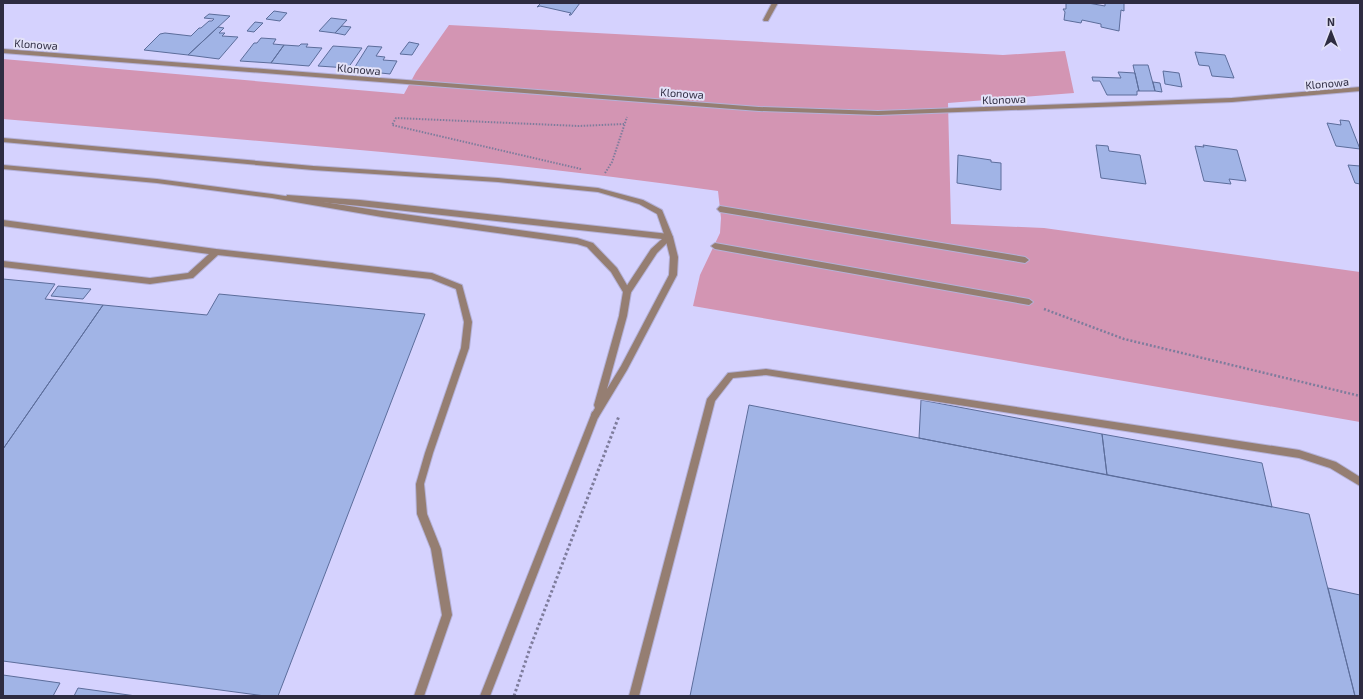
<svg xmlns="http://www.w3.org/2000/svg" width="1363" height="699" viewBox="0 0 1363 699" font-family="'Exo 2',sans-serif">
	<rect width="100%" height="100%" fill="#d5d2fe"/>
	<path fill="#d395b3" d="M449 25 1003 55 1065 51 1074 93 948 103 951 224 1044 228 1360 272V422L693 306 700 275 720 233 721 218 718 191C481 157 242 140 3 119V59L404 94 416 72Z"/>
	<path fill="#a1b4e6" stroke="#5c6d9b" d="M541 3H580L571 15H569L571 13 540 6 537 7Z
		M1066 3H1088L1105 6V3H1124V11L1121 10 1119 31 1101 27V24L1082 20 1081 23 1064 20 1065 12 1063 9H1066Z
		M274 11 287 13 280 21 266 19Z
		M209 14 230 16 188 55 144 50 160 34 165 33 191 36 199 28H201L209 21H212L214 19 204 18Z
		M331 18 347 20 335 33 319 31Z
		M255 22 263 23 254 32 247 31Z
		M342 26 351 27 345 35 335 33Z
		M218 27 224 28 219 33H225L222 36 238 37 219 59 188 55Z
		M261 38 276 39 273 44 284 45 271 63 240 61 254 43H257Z
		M409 42 419 44 412 55 400 54Z
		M301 44H308L306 47 322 48 309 66 271 63 284 45 299 46Z
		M333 46 362 48 348 68 318 66Z
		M368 46 382 47 376 56 385 57 383 60 397 61 390 74 353 70Z
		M1195 52 1225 55 1234 78 1212 76 1209 66 1199 65Z
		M1133 65H1148L1155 91H1139Z
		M1163 71 1179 73 1182 87 1165 84Z
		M1118 72 1135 73 1139 91H1137V95H1107L1100 81H1093L1092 77 1121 78Z
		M1153 82 1160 83 1162 92 1155 91Z
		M1340 120 1349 121 1360 149 1336 146 1327 123 1341 125Z
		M1096 145 1108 146 1109 151 1140 155 1146 184 1101 178Z
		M1203 145 1237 150 1246 181 1229 179 1231 184 1204 181 1195 146 1204 147Z
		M958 155 991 160V162L1001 163V190L957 183Z
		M1348 165 1360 166V184L1355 183Z
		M3 279 55 284 45 299 103 305 3 449Z
		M58 286 91 289 83 299 51 296Z
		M219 294 425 314 278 696H265L3 661V449L103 305 207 315Z
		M921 400 1102 434 1107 475 919 438Z
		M749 405 1309 514 1355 696H690Z
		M1102 434 1262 463 1272 507 1107 475Z
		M1328 588 1360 595V696H1355Z
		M3 675 60 683 53 696H3Z
		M78 688 136 696H74Z"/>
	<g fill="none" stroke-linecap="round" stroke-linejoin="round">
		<defs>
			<path id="service" d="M287 195 360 200 669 234 673 237 657 253 630 294 627 295 623 292 624 290 651 249 662 239 360 206 289 199H287L286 197Z
				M720 206 1025 257 1029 260 1025 263 720 212 717 209Z
				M3 220 216 249 432 273 462 285 472 322 469 348 433 453 424 484 427 514 441 549 452 615 424 696H414L442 615 431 549 417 514 416 484 425 453 461 348 464 322 456 289 431 279 218 255 193 278 150 284 3 267V261L150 278 188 273 209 254 3 226Z
				M715 243 1029 299 1033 302 1029 305 715 249 711 246Z
				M766 369 1299 450 1336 462 1360 477V486L1330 468 1299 458 766 375 733 378 715 401 639 696H629L707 399 728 373Z
				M595 411 598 412 599 415 490 696H480L591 415 592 412Z"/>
			<path id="minor" d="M772 3H778L768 21H764L763 20Z
				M3 49 759 107 878 111 1232 98 1360 87V91L1232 102 878 115 759 111 3 53Z
				M3 138 313 166 498 178 598 188 643 200 662 210 673 237 678 257 677 275 627 370 598 418 595 419 592 418 591 415 595 408 594 405 619 316 623 292 611 272 587 247 577 244 382 217 272 198 157 183 3 169V165L157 179 272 194 382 211 577 238 593 243 617 268 631 292 627 316 607 389 621 366 669 275 670 257 665 237 657 214 639 204 598 192 498 182 313 170 3 142Z"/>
		</defs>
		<use href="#service" stroke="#b4b1d8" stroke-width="2"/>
		<use href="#minor" stroke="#b4b1d8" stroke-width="2"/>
		<path stroke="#7e7c9c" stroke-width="2" stroke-dasharray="1.5 1.5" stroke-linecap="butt" d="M581 169 392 125 396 118 579 126 624 124
			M605 173 612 162 627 117"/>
		<path stroke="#7e7c9c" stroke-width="2.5" stroke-dasharray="2 2" stroke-linecap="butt" d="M1044 309 1124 339 1360 396"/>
		<path stroke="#7e7c9c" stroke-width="3" stroke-dasharray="2.5 2.5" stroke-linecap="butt" d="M514 696 530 648 619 416"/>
		<use href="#service" fill="#957e72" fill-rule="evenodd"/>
		<use href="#minor" fill="#957e72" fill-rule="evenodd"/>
	</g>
	<g text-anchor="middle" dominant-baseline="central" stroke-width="4" stroke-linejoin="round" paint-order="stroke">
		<g font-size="11" fill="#2e2c41" stroke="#e3e2f8">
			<text transform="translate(36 44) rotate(4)">Klonowa</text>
			<text transform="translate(359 69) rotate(5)">Klonowa</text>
			<text transform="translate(1327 83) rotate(-5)">Klonowa</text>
			<text transform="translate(682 93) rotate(4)">Klonowa</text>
			<text transform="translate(1004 99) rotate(-2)">Klonowa</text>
		</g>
	</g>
	<rect width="1363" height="699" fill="none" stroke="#2e2c41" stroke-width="8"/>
	<g transform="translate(1331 32)" stroke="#e3e2f8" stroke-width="3" paint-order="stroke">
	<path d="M0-3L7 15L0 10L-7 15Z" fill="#2e2c41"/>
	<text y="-6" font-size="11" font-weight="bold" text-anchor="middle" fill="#2e2c41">N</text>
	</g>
</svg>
